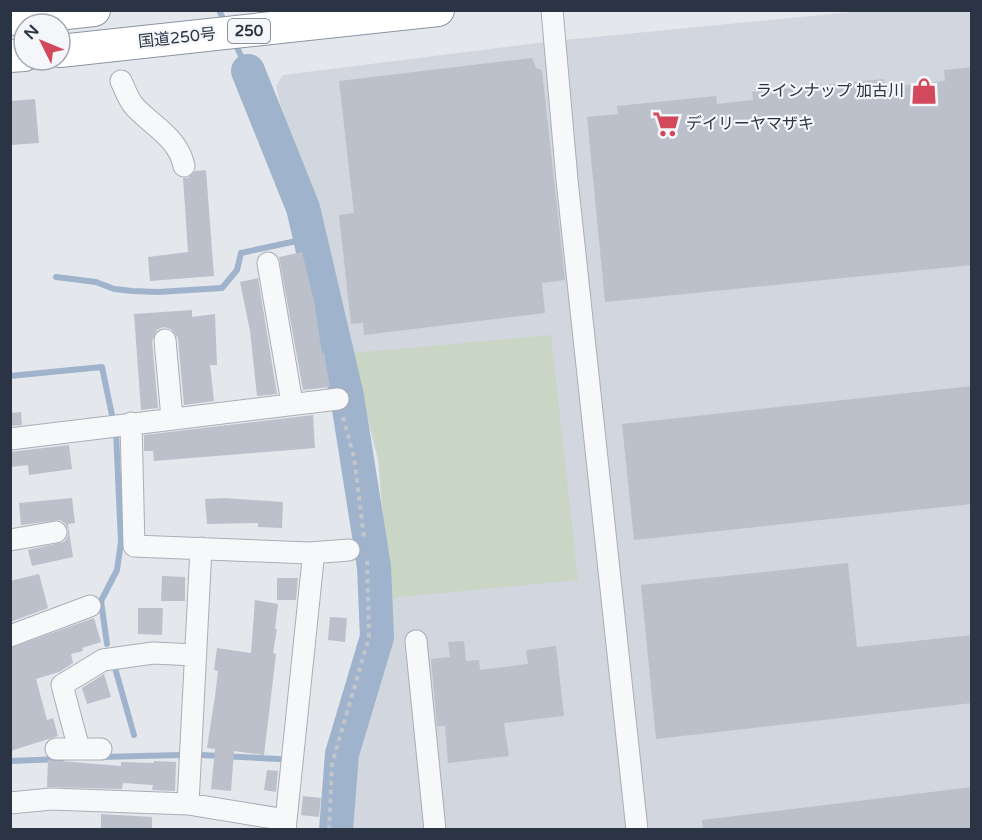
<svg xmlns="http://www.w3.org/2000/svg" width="982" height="840" viewBox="0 0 982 840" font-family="'Varela Round','Noto Sans JP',sans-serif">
	<rect width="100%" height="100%" fill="#e4e7ec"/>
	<path fill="#d2d6de" d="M863 11H971V829H344L348 796 368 722 390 621 378 460 348 347 317 208 300 166 281 107 276 86 283 75 554 41Z"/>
	<path fill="#c9d6c5" d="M551 335 578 580 390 598 379 461 353 353Z"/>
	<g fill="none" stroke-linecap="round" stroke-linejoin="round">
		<path stroke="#9fb4cc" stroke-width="6" d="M219 10 225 23
			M234 41 248 71
			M56 277 96 282 114 289 132 291 158 292 222 288 237 270 241 253 310 238
			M10 376 102 367 113 420
			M107 644 101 601 117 570 121 542 116 432
			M115 668 134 735
			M201 755 279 759
			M101 757 181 755
			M10 761 61 759"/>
		<path stroke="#9fb4cc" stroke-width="34" d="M248 71 303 208 347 396 374 567 377 637 342 754 336 830"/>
	</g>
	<path fill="#bbc0ca" d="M532 58 536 68 542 70 565 280 542 283 545 313 364 335 363 323 351 324 339 215 354 213 339 81Z
		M972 67V265L605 302 587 117 618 114 617 106 716 96 717 104 753 100 752 92 884 79 885 87 945 81 944 70Z
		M35 99 39 143 10 145V101Z
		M206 170 214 276 150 281 148 257 188 252 183 178H188L195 171Z
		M302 252 314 301 322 354 324 353 330 387 303 390 279 257Z
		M258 278 277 394 257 396 250 331 240 282Z
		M192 310V317L215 314 217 365H210L214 401 184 405 178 338 171 329 163 327 157 330 152 341 158 408 141 410 134 314Z
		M972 386V504L634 540 622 424Z
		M21 412 22 425 10 426V413Z
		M313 415 315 448 154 461 153 451H144V435Z
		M69 445 72 469 29 475 28 465 10 467V452Z
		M72 498 75 523 68 524 73 557 32 566 28 550 64 542 68 536V529L65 523 60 520 21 525 19 503Z
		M224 498 283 502 282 528 258 527V523L207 524 205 499Z
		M848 563 857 647 972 635V703L656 739 641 585Z
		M39 574 48 608 10 622V581Z
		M162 576 185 577V601H161Z
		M277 578H298L296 600H277Z
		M255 600 278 604 275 629H277L273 653 276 654 273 680 264 755 234 751 231 791 211 789 215 749 207 748 215 696 218 671 214 670 217 648 251 653Z
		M138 608H163L162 635 138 634Z
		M330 617 347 618 345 642 328 640Z
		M94 618 101 642 82 648 83 651 71 654 73 663 59 672 36 679 47 720 53 718 58 736 10 751V648Z
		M464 641 466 661 479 660 480 670 528 664 526 650 556 646 564 716 504 723 509 756 448 763 445 726H437L431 659 450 657 448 642Z
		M104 674 111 697 87 704 82 688Z
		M48 760 121 766V762L154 763V761L176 762 175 791 152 790 153 785 123 783 122 789 47 787Z
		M267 770 278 771 276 792 264 790Z
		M972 787V830H703L702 820Z
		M303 796 321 798 319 817 301 815Z
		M101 814 152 817V830H101Z"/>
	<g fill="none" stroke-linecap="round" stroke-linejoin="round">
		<defs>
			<path id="minor" d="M552 10 567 180 637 830
				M121 81C125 89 128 99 134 106 152 126 178 137 184 166
				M268 263 292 403
				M165 340 172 418
				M131 423 134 546 309 553 313 560 285 830
				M10 439 338 399
				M10 540 56 532
				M309 553 349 550
				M10 636 90 606
				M416 641 435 830
				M56 749H101
				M79 749 62 685 103 660 153 653 195 655
				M10 803 51 799 188 804 286 820
				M188 804 201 548"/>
			<path id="highway" d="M10 19 94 10
				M60 51 438 10
				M10 56 24 55"/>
		</defs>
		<use href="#minor" stroke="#a9aeb7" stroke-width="23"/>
		<use href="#highway" stroke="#8b94a3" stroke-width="34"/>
		<path stroke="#c2c5cb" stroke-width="4" stroke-dasharray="4.5 4.5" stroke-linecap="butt" d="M343 417 354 457 364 537
			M329 830 332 764 369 637 367 559"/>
		<use href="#minor" stroke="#f7f8fa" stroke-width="21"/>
		<use href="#highway" stroke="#fff" stroke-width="32"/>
	</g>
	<defs>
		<symbol id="shop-bare" viewBox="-9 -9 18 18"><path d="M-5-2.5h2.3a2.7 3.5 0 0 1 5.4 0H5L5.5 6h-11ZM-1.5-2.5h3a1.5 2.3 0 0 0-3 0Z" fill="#d1495b" stroke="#f4f6f9" stroke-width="2.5" paint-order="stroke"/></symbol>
		<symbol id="supermarket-bare" viewBox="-9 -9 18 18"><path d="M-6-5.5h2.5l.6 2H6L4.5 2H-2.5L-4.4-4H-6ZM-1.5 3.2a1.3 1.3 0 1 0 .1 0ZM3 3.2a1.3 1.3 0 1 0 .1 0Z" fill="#d1495b" stroke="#f4f6f9" stroke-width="2.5" paint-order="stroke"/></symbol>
	</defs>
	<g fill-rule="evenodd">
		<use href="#shop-bare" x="905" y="72" width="38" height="38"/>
		<use href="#supermarket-bare" x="647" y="105" width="38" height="38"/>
	</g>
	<g text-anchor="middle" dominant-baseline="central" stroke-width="4.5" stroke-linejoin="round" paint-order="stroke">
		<rect fill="#f4f6f9" stroke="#676e7b" stroke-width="1.5" x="228" y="19" width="42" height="24" rx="4.5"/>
		<g font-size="15" font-weight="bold" fill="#2b3445">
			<text x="249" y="31">250</text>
		</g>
		<g font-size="16" fill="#2b3445" stroke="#f4f6f9">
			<text transform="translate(177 38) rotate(-6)">国道250号</text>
		</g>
		<g font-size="16" fill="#2b3445" stroke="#f4f6f9" text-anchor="end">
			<text x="904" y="91">ラインナップ 加古川</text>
			<text x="686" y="124" text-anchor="start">デイリーヤマザキ</text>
		</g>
	</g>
	<rect width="982" height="840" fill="none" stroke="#2b3445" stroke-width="24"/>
	<g transform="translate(42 42) rotate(313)"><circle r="28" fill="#f4f6f9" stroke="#a4a8b1" stroke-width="1.5"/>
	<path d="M0-4.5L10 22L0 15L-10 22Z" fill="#d1495b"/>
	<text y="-9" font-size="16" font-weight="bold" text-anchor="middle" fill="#2b3445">N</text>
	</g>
</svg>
